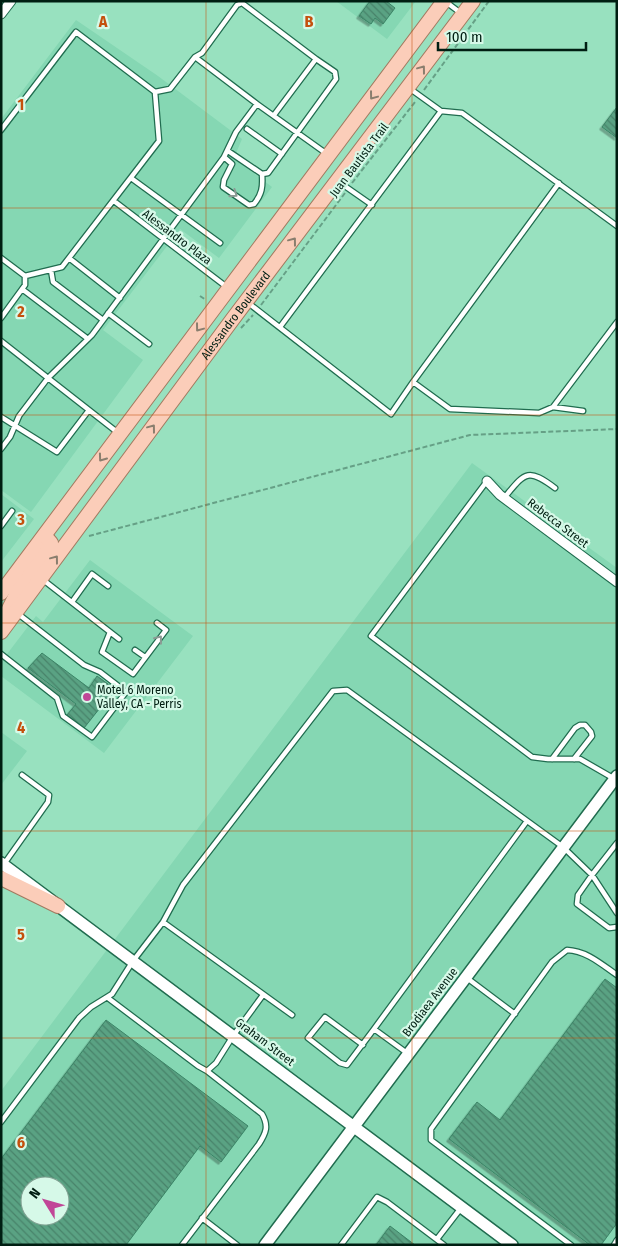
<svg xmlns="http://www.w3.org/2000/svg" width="618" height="1246" viewBox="0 0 618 1246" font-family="'Fira Sans Condensed',sans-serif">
	<defs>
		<pattern id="building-back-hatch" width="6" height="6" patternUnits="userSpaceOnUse" patternTransform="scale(1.25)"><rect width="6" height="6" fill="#5aa283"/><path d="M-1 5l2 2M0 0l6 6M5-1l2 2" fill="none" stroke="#48836a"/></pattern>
		<filter id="shadow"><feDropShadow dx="-2.5" dy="2.5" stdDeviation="0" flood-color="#0004"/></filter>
	</defs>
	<rect width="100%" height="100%" fill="#98e1bf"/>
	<path fill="#85d7b3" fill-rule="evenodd" d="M336 1H416L387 39Z
		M76 20 158 76 242 139 234 158 272 187 219 258 180 229 103 330 143 360 31 512 1 490V119Z
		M472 463 617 568V1245H1V1091ZM30 1186H60V1216H30Z
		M1 494 34 519 1 562Z
		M90 560 193 636 104 753 1 676V662L36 616 43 622Z
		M1 732 27 751 1 785Z"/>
	<path fill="url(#building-back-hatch)" stroke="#3b8466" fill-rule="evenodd" filter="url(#shadow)" d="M370 1H386L395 8 383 24 375 18 371 24 359 16Z
		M617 107V138L602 127Z
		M42 653 89 688 97 676 115 689 84 728 67 715 76 704 28 668Z
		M605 979 617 988V1223L601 1245H590L449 1139 477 1102 500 1120Z
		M106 1020 248 1126 221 1162 200 1146 126 1245H1V1159ZM30 1186H60V1216H30Z
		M390 1226 415 1245H376Z"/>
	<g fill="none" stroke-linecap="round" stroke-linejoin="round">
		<defs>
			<path id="service" d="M446 2 462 14
				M195 57 202 53 237 5 242 3 316 59 274 115
				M409 88 441 111
				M155 92 170 89 195 57 257 104
				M247 129 282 154
				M1 130 76 32 155 92 159 141 62 267 25 276 1 258
				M228 151 262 174 268 173 336 79 335 72 316 59
				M224 157 232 164 224 180 223 187 249 205 254 204C262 194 263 187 262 174
				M131 178 220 243
				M339 182 372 205
				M114 201 228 288
				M69 258 120 298
				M51 270 53 282 103 320
				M22 289 88 339
				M247 302 391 414 413 382 450 409 539 413 553 407 583 411
				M108 313 149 344
				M1 318 25 285V276
				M280 327 441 111 462 113 617 226
				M1 341 48 378 19 416 10 437 1 449
				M413 382 559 183
				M553 407 617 322
				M1 417 57 452 89 410
				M117 432 48 378 92 335 224 157 236 132 257 104 327 154
				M487 481 371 636 532 757 548 759H580L613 778
				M504 498C525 473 527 467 555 488
				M1 526 12 511
				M42 579 110 632 102 652 133 674 166 630 157 623
				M72 602 92 574 108 586
				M110 632 119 639
				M135 650 145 657
				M1 654 57 698 63 716 92 737 126 692 100 672 84 665 17 613
				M552 759 575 728 580 725H585L591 732 592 736 574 759
				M4 864 48 802 49 795 22 775
				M617 913 592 875 578 895 577 904 609 928 617 927
				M163 922 183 885 333 691 347 690 563 847 592 875 617 843
				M467 978 515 1014
				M108 998 198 1066 207 1071 216 1063 233 1036 263 995
				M363 1045 325 1017 308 1038 340 1063 347 1065 374 1029
				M407 1053 374 1029 527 821
				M1 1122 79 1018 91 1007 112 994 133 961 163 922 292 1015
				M202 1218 237 1245
				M437 1239 461 1208
				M182 1245 259 1144C266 1133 269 1126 262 1114L207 1071
				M341 1245 377 1197 387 1202 444 1245
				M571 1245 431 1140V1129L552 962 567 950C587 951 601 964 617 975
				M614 1245 617 1240"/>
			<path id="minor" d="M1 14 11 1
				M487 481 500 495 617 582"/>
			<path id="tertiary" d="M1 863 512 1245
				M265 1245 617 776"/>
			<g id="primary">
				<path d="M1 593 444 1"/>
				<path d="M6 615 17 593 51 547V543L45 536"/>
				<path id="s1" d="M1 632 232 320 473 1"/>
				<path d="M1 878 58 906"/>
			</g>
		</defs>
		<use href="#service" stroke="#206c4f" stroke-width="7"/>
		<use href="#minor" stroke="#206c4f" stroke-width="11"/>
		<use href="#tertiary" stroke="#206c4f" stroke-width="14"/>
		<use href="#primary" stroke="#a27a60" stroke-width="16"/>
		<path stroke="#66a086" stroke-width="2" stroke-dasharray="5 2.5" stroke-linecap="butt" d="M424 90 489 1
			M352 183 415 102
			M200 296 206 300
			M261 305 345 193
			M241 328 253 315
			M89 536 470 435 617 429"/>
		<use href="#service" stroke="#fff" stroke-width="4.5"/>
		<use href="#minor" stroke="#fff" stroke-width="9"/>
		<use href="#tertiary" stroke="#fff" stroke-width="11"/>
		<use href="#primary" stroke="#fbcdb9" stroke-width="14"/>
	</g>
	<defs><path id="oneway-chevron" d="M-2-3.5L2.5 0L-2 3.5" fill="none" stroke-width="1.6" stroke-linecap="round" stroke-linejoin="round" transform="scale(1.25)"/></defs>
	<g stroke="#8a7e6e">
		<use href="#oneway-chevron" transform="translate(422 69) rotate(-53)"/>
		<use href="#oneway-chevron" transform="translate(373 96) rotate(127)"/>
		<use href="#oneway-chevron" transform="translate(293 241) rotate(-53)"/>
		<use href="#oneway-chevron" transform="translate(199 328) rotate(127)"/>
		<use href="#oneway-chevron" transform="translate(152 428) rotate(-53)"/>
		<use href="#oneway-chevron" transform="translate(102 458) rotate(126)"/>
		<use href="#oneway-chevron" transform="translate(55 559) rotate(-53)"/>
	</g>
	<g stroke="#8c9a94">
		<use href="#oneway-chevron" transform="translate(234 194) rotate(35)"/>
		<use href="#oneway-chevron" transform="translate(159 639) rotate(-52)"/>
	</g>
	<path fill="none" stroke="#c5500d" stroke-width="1" stroke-opacity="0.55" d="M206 1V1245M412 1V1245M1 208H617M1 415H617M1 623H617M1 831H617M1 1038H617"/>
	<circle fill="#c14697" stroke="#d6f9e8" stroke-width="2" cx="87" cy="697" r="5"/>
	<g text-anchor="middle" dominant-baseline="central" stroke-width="4.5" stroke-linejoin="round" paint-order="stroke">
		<g font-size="12" fill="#001e12" stroke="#d6f9e8">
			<text transform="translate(359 160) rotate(-53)">Juan Bautista Trail</text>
			<text transform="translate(177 237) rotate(37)">Alessandro Plaza</text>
			<text stroke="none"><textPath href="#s1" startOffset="394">Alessandro Boulevard</textPath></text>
			<text transform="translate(558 523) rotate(37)">Rebecca Street</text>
			<text transform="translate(430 1002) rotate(-53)">Brodiaea Avenue</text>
			<text transform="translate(265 1042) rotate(37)">Graham Street</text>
		</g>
		<g font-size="12" fill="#001e12" stroke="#d6f9e8" text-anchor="start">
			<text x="97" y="690">Motel 6 Moreno<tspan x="97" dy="14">Valley, CA - Perris</tspan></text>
		</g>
	</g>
	<g font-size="16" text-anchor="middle" font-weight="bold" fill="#c5500d" stroke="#d6f9e8" stroke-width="4.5" stroke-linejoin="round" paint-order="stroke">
		<text x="103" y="27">A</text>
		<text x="309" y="27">B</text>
		<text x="21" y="110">1</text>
		<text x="21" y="317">2</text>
		<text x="21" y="525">3</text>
		<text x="21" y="733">4</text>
		<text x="21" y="940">5</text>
		<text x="21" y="1148">6</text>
	</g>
	<rect width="618" height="1246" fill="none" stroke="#001e12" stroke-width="5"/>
	<g transform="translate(45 1201) rotate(307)"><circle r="24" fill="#d6f9e8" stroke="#80a192"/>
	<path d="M0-4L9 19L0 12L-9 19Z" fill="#c14697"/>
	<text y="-8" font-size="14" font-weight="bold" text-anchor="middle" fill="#001e12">N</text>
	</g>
	<path d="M438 42v8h148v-8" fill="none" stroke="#001e12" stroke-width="2.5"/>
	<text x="446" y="42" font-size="15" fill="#001e12" stroke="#d6f9e8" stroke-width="4" paint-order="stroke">100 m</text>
</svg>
